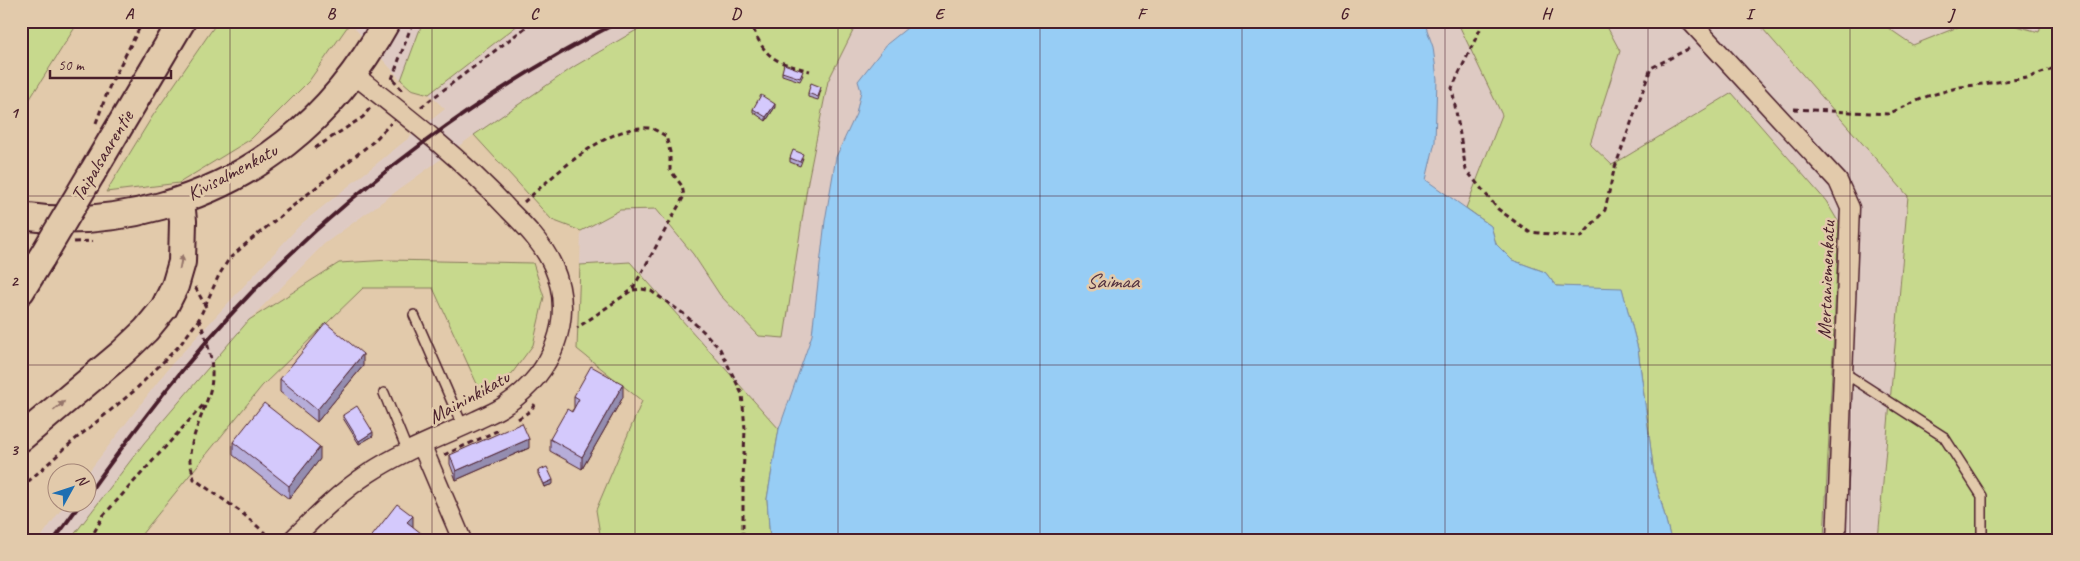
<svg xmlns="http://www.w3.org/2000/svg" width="2080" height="561" viewBox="0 0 2080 561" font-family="Caveat,sans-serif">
	<rect width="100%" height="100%" fill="#e2caab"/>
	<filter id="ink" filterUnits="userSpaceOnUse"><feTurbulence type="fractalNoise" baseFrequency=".02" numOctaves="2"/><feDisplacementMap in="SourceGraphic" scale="10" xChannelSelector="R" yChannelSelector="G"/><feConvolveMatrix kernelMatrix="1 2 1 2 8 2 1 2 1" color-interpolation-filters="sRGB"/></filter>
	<g filter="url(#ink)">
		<path fill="#decac3" d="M349 21H423L401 80 350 23Z
			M523 21H652L575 66 474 135 324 244 249 320 144 443 70 540H39L65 504H88L87 473 90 470 170 366 301 224 445 109 429 94Z
			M858 21H912L907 28 887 44 861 91 856 114 836 157 825 221 812 335 779 429 630 262 580 265 581 231 620 210 656 209 693 254 720 295 808 181 828 81Z
			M1424 21H1457L1502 115 1466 208 1426 180 1433 47Z
			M1604 21H1756L1908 196 1878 540H1824L1839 223 1675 127 1612 165 1590 144 1620 51Z
			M1878 21H1973L1913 45Z
			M1998 21H2042L2039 32Z"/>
		<path fill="#c7d98d" stroke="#887c5c" d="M21 21H79L21 113Z
			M218 21H349L350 23 309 81 251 139 179 183 106 192 152 117Z
			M423 21H523L429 94 411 89 401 80Z
			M652 21H858L828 81 808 181 784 338 759 336 720 295 693 254 656 209 620 210 581 231 552 220 474 135 575 66Z
			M1457 21H1604L1620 51 1590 144 1612 165 1732 93 1826 201 1839 223 1824 540H1671L1654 474 1638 349 1622 289 1556 286 1545 272 1512 260 1496 244 1491 226 1466 208 1502 115Z
			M1756 21H1878L1913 45 1973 21H1998L2039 32 2042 21H2059V540H1878L1908 196Z
			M390 260 533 263 544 297 533 345 510 376 482 395 433 288H363L262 386 137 540H70L144 443 249 320 339 263Z
			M630 262 779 429 767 499 770 540H601L596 510 642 401 577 349 580 265Z"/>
		<path fill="#97cdf5" stroke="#7887a4" d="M912 21H1424L1433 47 1437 79 1435 142 1426 180 1491 226 1496 244 1512 260 1545 272 1556 286 1622 288 1638 349 1654 474 1671 540H770L767 499 779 429 812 335 825 221 836 157 856 114 861 91 858 81 887 44 907 28Z"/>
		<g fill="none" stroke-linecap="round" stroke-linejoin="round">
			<defs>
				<path id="lane" d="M414 315 463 427
					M1843 372 1944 437 1982 496V540
					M384 393 408 452"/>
				<path id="street" d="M1690 21 1838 181 1850 208 1836 540
					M422 446 462 540
					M292 540C316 516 340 492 369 473 402 451 441 437 477 420 487 415 498 411 507 404 552 373 576 319 553 266 543 244 526 227 509 210 462 159 408 117 353 74"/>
				<path id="secondary" d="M92 173 182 21
					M21 216C112 230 214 200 286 143 328 110 361 68 387 21
					M21 291 42 257
					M21 438 122 353 146 330 164 308 175 286 182 262 183 221 181 200"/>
			</defs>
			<use href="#lane" stroke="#4a1f2b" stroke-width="12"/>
			<use href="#street" stroke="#4a1f2b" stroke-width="21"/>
			<use href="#secondary" stroke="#4a1f2b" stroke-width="30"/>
			<path stroke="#4a1f2b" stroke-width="3" stroke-dasharray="5 4" stroke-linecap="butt" d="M750 21C765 59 772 61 810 71
				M1484 21 1452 88 1466 170 1498 209 1529 232 1581 237 1605 210 1614 170 1651 68 1692 47
				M392 79 413 21
				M393 79 402 90
				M421 107 534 21
				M1794 109 1888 114 1928 96 1960 87 2027 78 2050 70 2059 64
				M96 123 110 85 143 21
				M315 148 363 117 370 108
				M524 202C554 176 605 125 648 128 654 128 660 133 666 136L670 152V170L682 186 684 196 632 290 577 328
				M74 242 93 241
				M195 287 206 307
				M633 290 642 289 651 291 684 314 703 331 720 349 742 394 745 429 743 480V540
				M199 319C207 341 215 363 211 387 207 406 188 442 190 461 191 467 193 473 194 479L241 512 273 540
				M518 419 530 411 535 404
				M444 455 499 430
				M21 488 72 442 134 391 180 345 199 319 219 275 229 259 248 242 374 141 391 123
				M90 540 103 516 205 403"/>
			<use href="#lane" stroke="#e2caab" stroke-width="9"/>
			<use href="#street" stroke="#e2caab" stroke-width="18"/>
			<use href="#secondary" stroke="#e2caab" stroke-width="26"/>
			<path stroke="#4a1f2b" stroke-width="4" d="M88 494C138 425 190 356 250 294 355 185 485 90 620 21
				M54 540 80 504"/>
			<defs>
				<path id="secondary-bridge" d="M42 257 92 173"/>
			</defs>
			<use href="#secondary-bridge" stroke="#4a1f2b" stroke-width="30" stroke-linecap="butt"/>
			<use href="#secondary-bridge" stroke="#e2caab" stroke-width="26"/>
		</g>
		<path fill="#b6add9" stroke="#4a1f2b" d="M782 72 803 75 800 81 782 75Z
			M821 90 818 100 808 97V93Z
			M775 107 766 121 753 112V109Z
			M790 158H803L800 166 790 162Z
			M363 366 317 422 280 392V379Z
			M574 396 623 397 582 469 550 451V439L574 408Z
			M343 415 373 436 359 444 343 418Z
			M233 442 320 459 289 499 233 455Z
			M529 448 456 480 450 464V455Z
			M538 471 553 484 544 487 538 474Z"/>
		<path fill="#948db0" stroke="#4a1f2b" d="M775 104V107L766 121V117Z
			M363 354V366L317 422V410Z
			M623 384V397L582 469V457Z
			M373 432V436L359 444V441Z
			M529 439V448L456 480V471Z
			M320 447V459L289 499V486Z
			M553 480V484L544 487V484Z
			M413 516V528L407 522Z"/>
		<path fill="#d4c9fc" stroke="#4a1f2b" d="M784 64 803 71 800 78 782 72Z
			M811 83 821 87 818 97 808 93Z
			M761 95 775 104 766 117 753 109Z
			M793 150 803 154 800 162 790 158Z
			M326 323 363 354 317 410 280 379Z
			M591 366 623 384 582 457 550 439 567 409 572 412 579 399 574 396Z
			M264 403 320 447 289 486 233 442Z
			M357 406 373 432 359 441 343 415Z
			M522 423 529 439 456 471 450 455Z
			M547 467 553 480 544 484 538 471Z
			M397 504 413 516 407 522 426 537 424 540H369Z"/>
		<defs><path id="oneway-solid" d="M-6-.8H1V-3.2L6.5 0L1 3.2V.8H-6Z" transform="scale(1.25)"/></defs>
		<g fill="#96746b">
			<use href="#oneway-solid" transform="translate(181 262) rotate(-79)"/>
			<use href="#oneway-solid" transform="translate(59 406) rotate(-40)"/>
		</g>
	</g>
	<path fill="none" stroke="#4a1f2b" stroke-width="1" stroke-opacity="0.55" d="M230 21V540M432 21V540M635 21V540M838 21V540M1040 21V540M1242 21V540M1445 21V540M1648 21V540M1850 21V540M21 196H2059M21 365H2059"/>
	<g text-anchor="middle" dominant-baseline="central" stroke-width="5" stroke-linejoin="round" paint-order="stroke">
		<g font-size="20" fill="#4a1f2b" stroke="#e2caab">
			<text transform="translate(102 156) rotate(-59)">Taipalsaarentie</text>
			<text transform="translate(232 172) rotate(-28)">Kivisalmenkatu</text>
			<text transform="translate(1826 280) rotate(-88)">Mertaniemenkatu</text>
			<text transform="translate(469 397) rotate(-29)">Maininkikatu</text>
		</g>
		<g font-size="21" font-style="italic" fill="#52303f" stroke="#e2caab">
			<text x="1112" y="281">Saimaa</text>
		</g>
	</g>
	<rect width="2080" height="561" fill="none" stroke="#e2caab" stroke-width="55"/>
	<g transform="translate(72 488) rotate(50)"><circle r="24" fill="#e2caab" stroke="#a58678"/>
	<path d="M0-4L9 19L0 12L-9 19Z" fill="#1f6fb2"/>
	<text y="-8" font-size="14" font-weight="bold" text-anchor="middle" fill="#4a1f2b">N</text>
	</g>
	<path d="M50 70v8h121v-8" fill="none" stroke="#4a1f2b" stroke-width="2.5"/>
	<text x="58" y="70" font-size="15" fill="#4a1f2b" stroke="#e2caab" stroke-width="4" paint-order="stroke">50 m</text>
	<rect x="28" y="28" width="2024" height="506" fill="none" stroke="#4a1f2b" stroke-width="2"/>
	<g font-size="16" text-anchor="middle" font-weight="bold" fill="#4a1f2b">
		<text x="129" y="19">A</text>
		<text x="331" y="19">B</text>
		<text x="534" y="19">C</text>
		<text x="736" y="19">D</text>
		<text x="939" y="19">E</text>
		<text x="1141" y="19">F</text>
		<text x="1344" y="19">G</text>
		<text x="1546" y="19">H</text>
		<text x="1749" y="19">I</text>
		<text x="1951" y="19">J</text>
		<text x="14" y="118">1</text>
		<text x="14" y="286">2</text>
		<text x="14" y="455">3</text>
	</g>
</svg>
